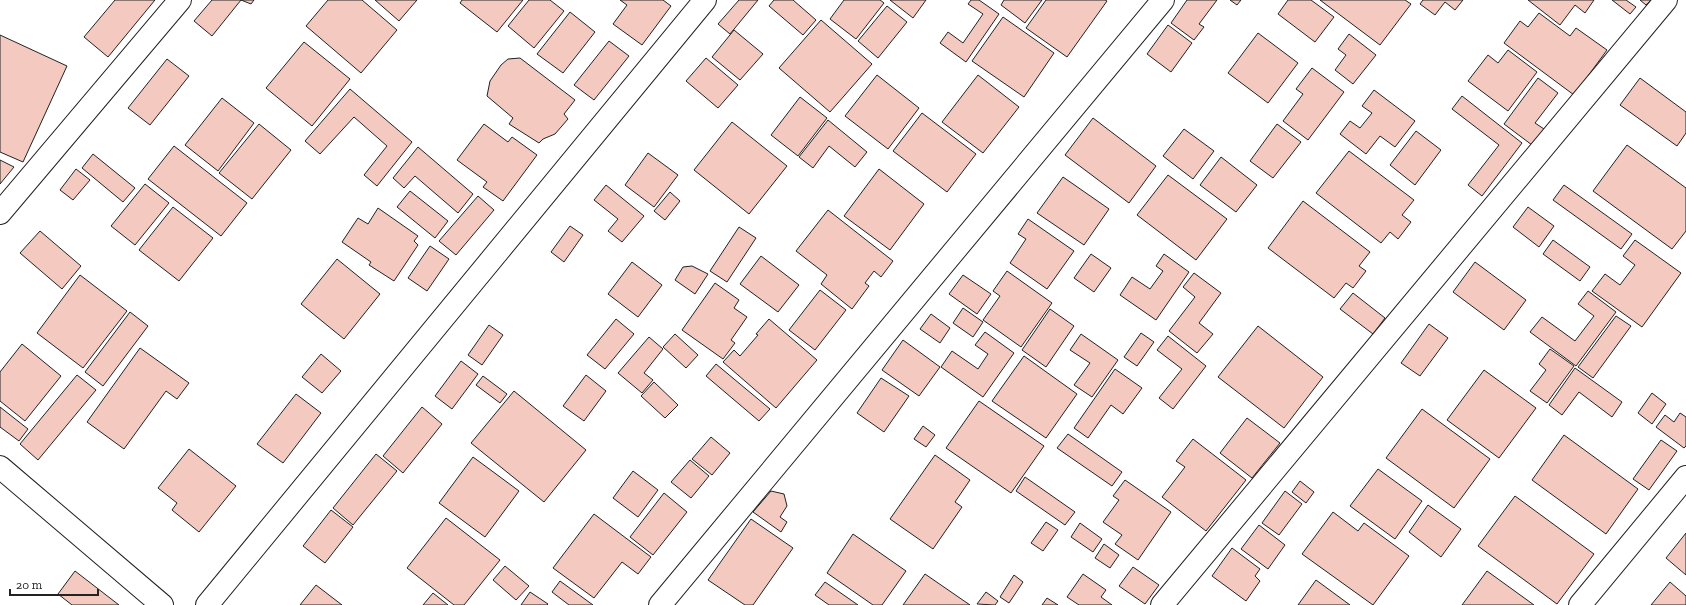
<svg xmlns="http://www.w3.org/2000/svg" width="1686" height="605" viewBox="0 0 1686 605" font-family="'Zilla Slab',serif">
	<rect width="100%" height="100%" fill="#fff"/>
	<path fill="#f3c9c0" stroke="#222" d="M115 0H155L108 57 84 37Z
		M212 0H254L251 4 241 0 212 36 194 21Z
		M328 0H362L397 30 361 73 306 26Z
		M375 0H417L399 21Z
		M462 0H523L497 32 460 3Z
		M529 0H550L564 11 534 48 508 26Z
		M620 0H663L671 6 642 45 613 24 627 5Z
		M739 0H758L730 34 718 24Z
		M774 0H793L816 20 803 35 769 6Z
		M844 0H880L884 3 856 39 830 19Z
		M890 0H926L913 18Z
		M971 0H979L999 14 966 62 940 43 948 32 963 43 983 14 968 4Z
		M1004 0H1042L1025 23 1001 5Z
		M1046 0H1105L1107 1 1067 57 1026 28Z
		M1187 0H1217L1199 24 1204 27 1194 40 1171 23Z
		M1230 0H1241L1237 5Z
		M1288 0H1311L1334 17 1315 42 1278 14Z
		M1320 0H1405L1411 4 1380 45Z
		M1423 0H1463L1455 10 1445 2 1435 15 1420 4Z
		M1528 0H1594L1585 13 1575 5 1560 25Z
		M1612 0H1626L1636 7 1630 14Z
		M1640 0H1651L1646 5Z
		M887 6 907 22 878 58 858 41Z
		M570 12 595 32 563 73 537 54Z
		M1539 13 1570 36 1576 28 1607 50 1574 95 1504 43 1520 21 1528 27Z
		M1003 17 1054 53 1024 97 972 61Z
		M821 20 872 64 830 112 779 68Z
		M1168 25 1192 43 1171 72 1147 54Z
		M734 30 763 54 740 80 712 57Z
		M1258 33 1298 63 1268 103 1228 73Z
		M1349 34 1376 55 1353 84 1335 70 1346 55 1338 49Z
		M0 35 67 66 23 162 0 152Z
		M609 41 629 56 594 100 574 85Z
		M304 42 350 79 312 126 266 88Z
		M1508 50 1537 72 1508 111 1468 81 1488 55 1498 63Z
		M520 58 575 100 564 114 568 119 555 134 543 139 539 143 509 124 513 118 487 96 490 81 501 65 508 59Z
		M706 58 738 85 718 108 686 81Z
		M167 59 189 76 150 125 128 108Z
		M1312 68 1344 92 1308 140 1283 121 1303 94 1296 89Z
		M877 75 919 108 888 149 845 116Z
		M978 75 1019 107 983 153 942 122Z
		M1538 78 1558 93 1535 123 1544 129 1532 145 1504 124Z
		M1640 78 1686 112V133L1677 146 1620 105Z
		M350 89 412 142 377 186 364 175 387 146 354 117 320 154 305 141Z
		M1374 90 1415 121 1395 147 1380 136 1366 154 1340 134 1350 121 1360 128 1372 113 1362 106Z
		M1462 96 1522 143 1482 196 1468 185 1499 145 1452 109Z
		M800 97 827 118 798 156 771 135Z
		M222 98 254 123 218 171 185 145Z
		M922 113 976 154 947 192 893 151Z
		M1093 118 1156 166 1129 203 1065 155Z
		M828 120 867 152 855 167 829 146 813 168 799 157Z
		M732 122 787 166 749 214 694 170Z
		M259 124 291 150 252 199 219 173Z
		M484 124 508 142 512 137 537 155 503 201 483 187 487 182 457 160Z
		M1277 124 1301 142 1273 178 1250 161Z
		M1184 129 1214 151 1193 179 1163 156Z
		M1416 131 1441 150 1415 185 1390 165Z
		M1627 145 1686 188V231L1672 249 1593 191Z
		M174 146 247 203 221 236 148 179Z
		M418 147 473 194 458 213 415 176 404 188 393 178Z
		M1349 151 1414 200 1402 215 1411 222 1398 239 1390 232 1381 243 1316 193Z
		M648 153 678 175 654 207 625 185Z
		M93 154 135 188 123 202 82 168Z
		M1221 157 1257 185 1236 212 1200 185Z
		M0 160 14 167 0 184Z
		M76 169 90 180 73 200 60 190Z
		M879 169 924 204 890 250 844 216Z
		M1168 175 1227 219 1196 260 1137 215Z
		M1063 177 1109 209 1084 245 1037 213Z
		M145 184 169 203 135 245 111 226Z
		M606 185 644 216 622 242 608 231 618 219 594 200Z
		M1564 185 1632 234 1621 249 1553 200Z
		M410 191 448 221 435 238 397 207Z
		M670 192 680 201 665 220 654 211Z
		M478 196 494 210 456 255 439 241Z
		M1303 201 1370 252 1359 266 1366 271 1353 288 1346 283 1334 298 1268 248Z
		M173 207 213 238 179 281 139 250Z
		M1528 207 1554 226 1539 247 1513 227Z
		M378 208 418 236 414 241 418 245 394 281 369 265 371 262 342 242 358 218 368 224Z
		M828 210 893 261 881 277 874 271 865 283 869 286 852 309 821 284 827 275 796 251Z
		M1028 219 1074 251 1047 289 1010 263 1026 239 1018 234Z
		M570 226 583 235 564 262 551 252Z
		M739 227 756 238 727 282 710 271Z
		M40 231 81 266 62 289 20 253Z
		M1553 240 1590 267 1580 281 1543 254Z
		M1635 240 1681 273 1642 327 1592 291 1605 274 1620 285 1635 265 1623 256Z
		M430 246 449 259 427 291 408 278Z
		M1091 254 1111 268 1094 292 1074 278Z
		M1164 254 1189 272 1156 320 1120 295 1132 277 1150 289 1163 271 1156 266Z
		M761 256 799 285 778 312 740 284Z
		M337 259 380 294 344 339 301 304Z
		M632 262 662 285 638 317 608 294Z
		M1475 262 1526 300 1504 330 1453 292Z
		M692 266 708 274 695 294 675 280 683 267Z
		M1007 271 1052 303 1021 347 983 320 1000 296 993 291Z
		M1194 273 1221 293 1199 323 1213 334 1197 353 1169 331 1195 297 1183 287Z
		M80 275 127 311 83 368 37 333Z
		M963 275 991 294 977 314 949 294Z
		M715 283 739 300 734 308 747 317 731 340 735 343 723 359 682 330Z
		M820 290 846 310 815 350 789 330Z
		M1588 291 1616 312 1576 366 1530 332 1542 317 1575 341 1594 316 1578 304Z
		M1353 293 1385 318 1373 334 1340 309Z
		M963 308 983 322 973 337 953 323Z
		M1050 309 1074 326 1046 367 1022 350Z
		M130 312 148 326 103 386 85 372Z
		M931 314 950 328 940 343 920 329Z
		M1616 316 1631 326 1593 378 1578 367Z
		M616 319 634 334 605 369 587 355Z
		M769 319 817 360 776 408 723 362 734 350 740 356 758 335 756 334Z
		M1429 324 1448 338 1420 376 1401 363Z
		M489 325 503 335 482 365 468 355Z
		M1258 326 1323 377 1284 428 1218 377Z
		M985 332 1014 353 983 397 941 367 952 351 978 369 988 354 975 345Z
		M1141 333 1154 342 1137 366 1124 357Z
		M675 334 698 355 686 368 663 347Z
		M1081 334 1118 360 1092 397 1074 385 1090 363 1070 350Z
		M1168 336 1206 366 1173 409 1159 398 1182 369 1157 350Z
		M649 337 663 349 644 373 653 380 642 393 618 373Z
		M903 340 940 367 919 396 882 370Z
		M22 344 61 376 25 421 0 401V372Z
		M140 348 189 383 177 399 166 391 124 449 87 422Z
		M1550 349 1574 366 1547 403 1530 391 1546 370 1539 364Z
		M321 354 341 371 322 393 302 377Z
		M1024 356 1077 394 1046 438 992 401Z
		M461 361 478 374 452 409 435 396Z
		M716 364 770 409 759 421 706 376Z
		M1575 368 1622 402 1612 417 1579 392 1562 415 1549 405Z
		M1115 369 1142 388 1123 414 1111 405 1088 438 1074 428Z
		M1484 370 1536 408 1499 458 1447 420Z
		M77 375 96 390 38 460 20 444Z
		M586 375 606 391 584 421 563 406Z
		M483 376 507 394 500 403 476 385Z
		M881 378 909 396 884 432 857 413Z
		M654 382 678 405 665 418 641 396Z
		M514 391 586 450 544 502 471 443Z
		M1652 393 1666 404 1652 424 1638 413Z
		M296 394 321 413 283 463 257 444Z
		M979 401 1044 446 1011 493 946 448Z
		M0 407 28 429 19 441 0 427Z
		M422 407 442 424 403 473 383 456Z
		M1422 409 1490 459 1454 508 1386 458Z
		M1680 413 1686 417V446L1684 448 1656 427 1665 415 1674 422Z
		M1247 418 1280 443 1252 478 1220 453Z
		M923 426 935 435 926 447 914 439Z
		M1068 434 1122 472 1112 486 1057 448Z
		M1564 435 1638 489 1606 534 1532 480Z
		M711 437 730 453 712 475 692 459Z
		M1193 439 1246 480 1206 531 1162 497 1185 467 1176 461Z
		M1661 440 1677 451 1649 490 1633 479Z
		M189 449 236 486 199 532 172 510 177 503 158 488Z
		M376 454 397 471 353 525 333 508Z
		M935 455 970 480 955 502 962 507 933 549 890 519Z
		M473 457 519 491 485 537 439 503Z
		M690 460 709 476 691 498 671 482Z
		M1378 469 1422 501 1395 539 1350 506Z
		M633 471 658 490 638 517 613 498Z
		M1025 477 1075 512 1065 525 1016 491Z
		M1125 480 1171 512 1138 560 1115 544 1122 535 1103 522 1119 500 1113 496Z
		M1300 481 1314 492 1306 503 1292 492Z
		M771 491 784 494 787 506 780 517 787 522 781 532 753 512Z
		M1285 491 1302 504 1279 535 1262 523Z
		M664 493 687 512 653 555 630 537Z
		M1515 496 1594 554 1557 604 1478 546Z
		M1428 505 1461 529 1441 557 1409 532Z
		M331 510 353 527 325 563 303 546Z
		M1333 512 1358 531 1364 523 1409 556 1373 605 1302 554Z
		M594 514 651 557 638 574 622 562 594 598 553 568Z
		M446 518 500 560 464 605H454L407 568Z
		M751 519 793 548 753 605H745L708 580Z
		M1046 522 1058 530 1043 551 1031 543Z
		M1080 523 1102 539 1093 552 1071 537Z
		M1259 525 1285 545 1268 569 1241 549Z
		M1686 533V575L1666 558Z
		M853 534 906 571 882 605H873L827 573Z
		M1104 544 1119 555 1110 568 1095 558Z
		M1232 548 1260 569 1255 576 1260 581 1246 601 1212 576Z
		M505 566 529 586 516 600 493 580Z
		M1133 567 1159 585 1145 604 1119 586Z
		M75 571 119 605H72L58 594Z
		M1487 571 1534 605H1462Z
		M925 574 970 605H903Z
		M1083 574 1106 590 1101 597 1112 605H1079L1067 597Z
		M1014 575 1023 582 1009 603 1000 597Z
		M1316 580 1350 605H1298Z
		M560 581 593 605H569L552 592Z
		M825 582 858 605H829L815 595Z
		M1670 582 1686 596V605H1651Z
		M316 585 342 605H300Z
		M530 592 548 604 547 605H521Z
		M986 592 998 601 995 605 977 604Z
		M433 593 448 605H423Z
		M1047 598 1058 605H1042Z"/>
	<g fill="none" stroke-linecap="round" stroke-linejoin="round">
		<defs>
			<path id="minor" d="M0 213 180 0
				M0 467 162 605
				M207 605 705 0
				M660 605 1163 0
				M1162 605 1666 0
				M1580 605 1686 477"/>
		</defs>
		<use href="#minor" stroke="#222" stroke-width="24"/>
		<use href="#minor" stroke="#fff" stroke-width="22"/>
	</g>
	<path d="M10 589v6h88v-6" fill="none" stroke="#222222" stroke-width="2"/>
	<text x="16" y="589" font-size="12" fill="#222222" stroke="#ffffff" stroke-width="3" paint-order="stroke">20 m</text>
</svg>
